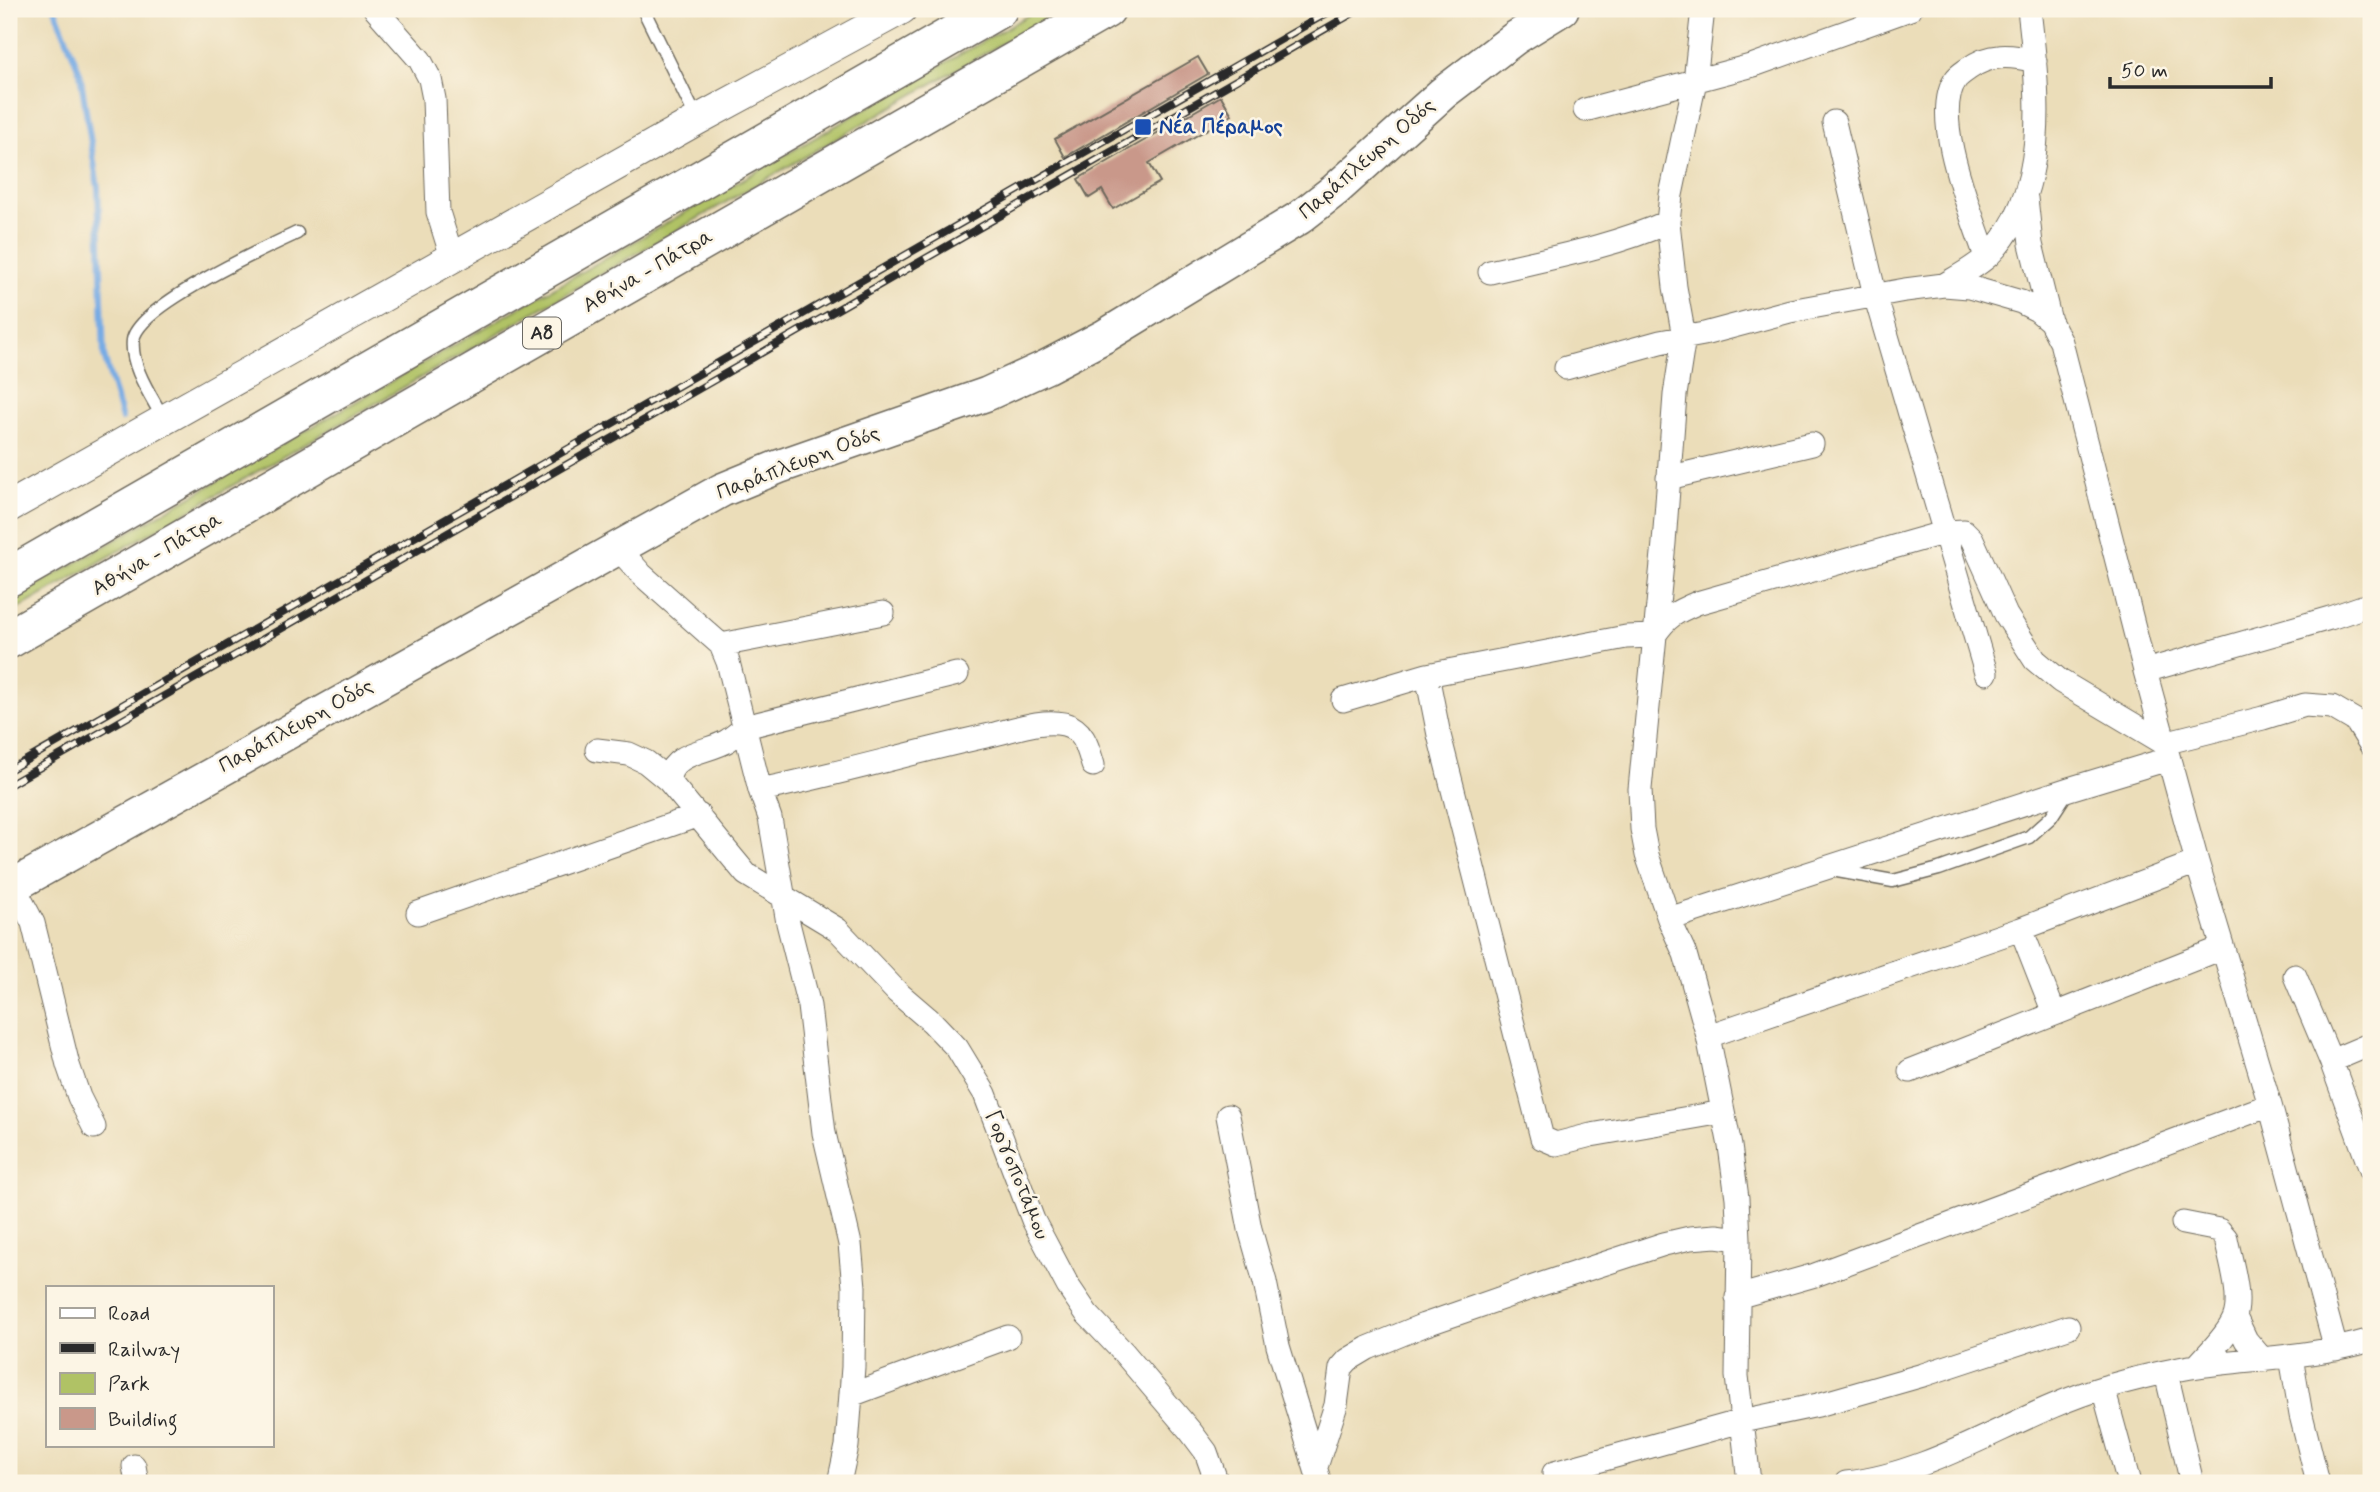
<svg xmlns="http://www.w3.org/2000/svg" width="2380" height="1492" viewBox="0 0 2380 1492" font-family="Mynerve,sans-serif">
	<rect width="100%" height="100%" fill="#fcf5e5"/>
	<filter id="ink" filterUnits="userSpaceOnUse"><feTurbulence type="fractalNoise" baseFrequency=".0143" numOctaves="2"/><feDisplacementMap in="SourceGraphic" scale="14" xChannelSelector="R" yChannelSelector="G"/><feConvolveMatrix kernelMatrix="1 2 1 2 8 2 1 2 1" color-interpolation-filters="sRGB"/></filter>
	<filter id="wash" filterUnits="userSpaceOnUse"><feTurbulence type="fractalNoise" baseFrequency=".00686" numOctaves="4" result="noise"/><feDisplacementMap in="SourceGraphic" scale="28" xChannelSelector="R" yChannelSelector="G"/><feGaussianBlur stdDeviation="1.57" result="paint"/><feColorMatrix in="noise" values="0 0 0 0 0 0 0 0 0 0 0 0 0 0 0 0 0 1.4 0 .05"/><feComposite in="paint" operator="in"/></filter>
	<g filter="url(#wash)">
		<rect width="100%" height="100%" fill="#ebddb9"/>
		<path fill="#b0c265" stroke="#6e7648" stroke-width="2" d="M1039 9H1062L9 614V601Z"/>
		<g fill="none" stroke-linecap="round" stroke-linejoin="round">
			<path stroke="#77abe4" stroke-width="6" d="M55 9 80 73 98 188 104 356 122 419"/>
		</g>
		<g id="blocks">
			<path fill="#c9988a" d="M1198 57 1208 74 1065 157 1055 139Z
				M1221 96 1232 115 1149 163 1160 182 1113 209 1102 190 1089 198 1078 179Z"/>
		</g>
	</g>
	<g filter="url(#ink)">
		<use href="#blocks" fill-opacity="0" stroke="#6e695d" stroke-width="2"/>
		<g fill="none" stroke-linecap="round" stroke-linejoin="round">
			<defs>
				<path id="service" d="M643 9 697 119
					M164 420C152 397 130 367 133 340 138 306 265 248 297 233
					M1832 870 1893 881 1939 869 2029 837 2051 817 2068 791"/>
				<path id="minor" d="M375 9 420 60 430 79 434 99 438 212 452 257
					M1703 9 1695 81 1671 195 1668 222 1675 287 1684 337 1675 395 1664 543 1640 789 1642 829 1647 855 1669 919 1685 954 1708 1036 1730 1146 1737 1198 1739 1239 1737 1376 1749 1482
					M1585 110 1754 65 1910 9
					M1834 122 1875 295 1986 673
					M2026 198 2031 244 2050 321
					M1986 257C1973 217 1929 116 1956 79 1959 75 1964 72 1968 69 1990 53 2011 55 2035 61
					M1490 272C1550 258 1612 247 1668 222
					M1944 285C1959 276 1976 267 1989 255 2052 192 2038 88 2029 9
					M1566 368 1660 342 1704 334 1790 311 1905 290 1944 285 1969 287 2021 302 2037 310 2050 321 2061 342 2145 671
					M1668 478 1812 444
					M617 547 641 574 721 645 728 662 760 790 770 818 788 923 809 1006 824 1133 850 1244 854 1287 853 1367 847 1446 839 1483
					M721 645 883 613
					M1427 675 1439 735 1542 1138 1556 1144 1591 1135 1723 1112
					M1343 700 1427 675 1626 637 1654 636C1667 616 1676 612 1697 603L1946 532 1964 531 1972 539 2006 615 2035 660 2060 681 2164 743 2263 718 2305 705 2332 707 2356 721 2371 745
					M597 750 629 754 646 762 668 780 746 874 837 929 897 992 932 1022 957 1048 985 1094 1033 1220 1068 1286 1087 1314 1124 1353 1191 1432 1206 1452 1217 1483
					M668 780C673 751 707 753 727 741 733 737 739 732 745 727L957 674
					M760 790C839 774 916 751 995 734 1016 729 1042 719 1064 724 1084 729 1088 748 1093 765
					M2197 862 2145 671 2330 618 2371 604
					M13 885 33 923 68 1065 79 1097 94 1127
					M418 913 699 815
					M1669 919 2069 789 2168 759
					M2021 929 2054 1013
					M2295 976 2331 1061 2371 1170
					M1708 1036 2021 929 2197 862 2270 1105 2336 1349
					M2331 1061 2371 1044
					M1910 1071 2222 948
					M1228 1116 1250 1229 1265 1282 1278 1346 1320 1483
					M2183 1223 2219 1230 2226 1238C2230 1260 2243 1298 2234 1319 2227 1336 2209 1352 2197 1366
					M1737 1297 1815 1275 2270 1105
					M2235 1317 2246 1340 2263 1360
					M2291 1357 2301 1415 2318 1483
					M2166 1373 2192 1483
					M2103 1388 2129 1483
					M851 1395 1008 1337
					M134 1466 137 1483
					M1316 1467 1336 1405 1341 1368 1348 1360 1368 1348 1424 1325 1539 1285 1664 1244 1690 1238 1716 1236 1739 1239
					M1554 1473 1742 1421 1818 1405 1923 1375 2068 1327
					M1846 1483C1935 1474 2019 1412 2105 1387 2135 1379 2167 1370 2198 1366 2256 1358 2314 1357 2371 1340"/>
				<path id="tertiary" d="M9 507 697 120 902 9"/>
				<path id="secondary" d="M9 888 722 490 778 467 987 394 1046 367 1105 336 1299 218 1335 190 1443 93 1515 38 1562 9"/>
				<path id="motorway" d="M9 577 998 9
					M9 639 1106 9"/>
			</defs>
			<use href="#service" stroke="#6e695d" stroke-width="15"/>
			<use href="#minor" stroke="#6e695d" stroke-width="25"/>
			<use href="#tertiary" stroke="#6e695d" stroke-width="32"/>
			<use href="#secondary" stroke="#6e695d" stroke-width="36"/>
			<use href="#motorway" stroke="#6e695d" stroke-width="41"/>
			<use href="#service" stroke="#fff" stroke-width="12"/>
			<use href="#minor" stroke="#fff" stroke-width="23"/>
			<use href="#tertiary" stroke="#fff" stroke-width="30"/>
			<use href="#secondary" stroke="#fff" stroke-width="33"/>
			<use href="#motorway" stroke="#fff" stroke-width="38"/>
			<defs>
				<path id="rail" d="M9 770 1334 9
					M9 785 1360 9"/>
			</defs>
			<use href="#rail" stroke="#2b2b2b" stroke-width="8"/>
			<use href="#rail" stroke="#fcf5e5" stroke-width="5" stroke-dasharray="16" stroke-linecap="butt"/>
		</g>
	</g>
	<rect fill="#1a4fb4" stroke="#fcf5e5" stroke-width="2.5" x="1134" y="118" width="18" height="18" rx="3.5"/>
	<g text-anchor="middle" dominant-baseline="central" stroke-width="5" stroke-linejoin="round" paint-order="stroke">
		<rect fill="#fcf5e5" stroke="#6a6863" stroke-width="2" x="523" y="317.5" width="38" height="31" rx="5"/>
		<g font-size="19" font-weight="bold" fill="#2b2b2b">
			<text x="542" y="333">Α8</text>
		</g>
		<g font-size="21" font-weight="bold" fill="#164399" stroke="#fcf5e5" text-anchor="start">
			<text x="1159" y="127">Νέα Πέραμος</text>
		</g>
		<g font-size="21" fill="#2b2b2b" stroke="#fcf5e5">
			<text transform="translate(1367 159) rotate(-41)">Παράπλευρη Οδός</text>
			<text transform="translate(648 271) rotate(-30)">Αθήνα - Πάτρα</text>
			<text transform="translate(798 463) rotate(-21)">Παράπλευρη Οδός</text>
			<text transform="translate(157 554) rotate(-30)">Αθήνα - Πάτρα</text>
			<text transform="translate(296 726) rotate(-29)">Παράπλευρη Οδός</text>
			<text transform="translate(1017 1175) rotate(68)">Γοργοποτάμου</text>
		</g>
	</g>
	<rect width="2380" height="1492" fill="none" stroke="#fcf5e5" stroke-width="35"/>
	<rect x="46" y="1286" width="228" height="161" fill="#fcf5e5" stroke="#a8a49b" stroke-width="2"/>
	<rect x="60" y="1308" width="35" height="10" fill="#ffffff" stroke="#a8a49b" stroke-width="2"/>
	<text x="108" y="1320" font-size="21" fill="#2b2b2b">Road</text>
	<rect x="60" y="1343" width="35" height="10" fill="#2b2b2b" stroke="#a8a49b" stroke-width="2"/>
	<text x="108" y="1356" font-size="21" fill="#2b2b2b">Railway</text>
	<rect x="60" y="1373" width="35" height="21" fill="#b0c265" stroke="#a8a49b" stroke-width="2"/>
	<text x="108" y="1390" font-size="21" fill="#2b2b2b">Park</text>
	<rect x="60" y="1408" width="35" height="21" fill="#c9988a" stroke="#a8a49b" stroke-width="2"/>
	<text x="108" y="1426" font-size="21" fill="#2b2b2b">Building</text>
	<path d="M2110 77v10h161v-10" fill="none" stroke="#2b2b2b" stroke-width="3.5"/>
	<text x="2121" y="77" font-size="21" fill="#2b2b2b" stroke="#fcf5e5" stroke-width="5" paint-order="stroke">50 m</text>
</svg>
